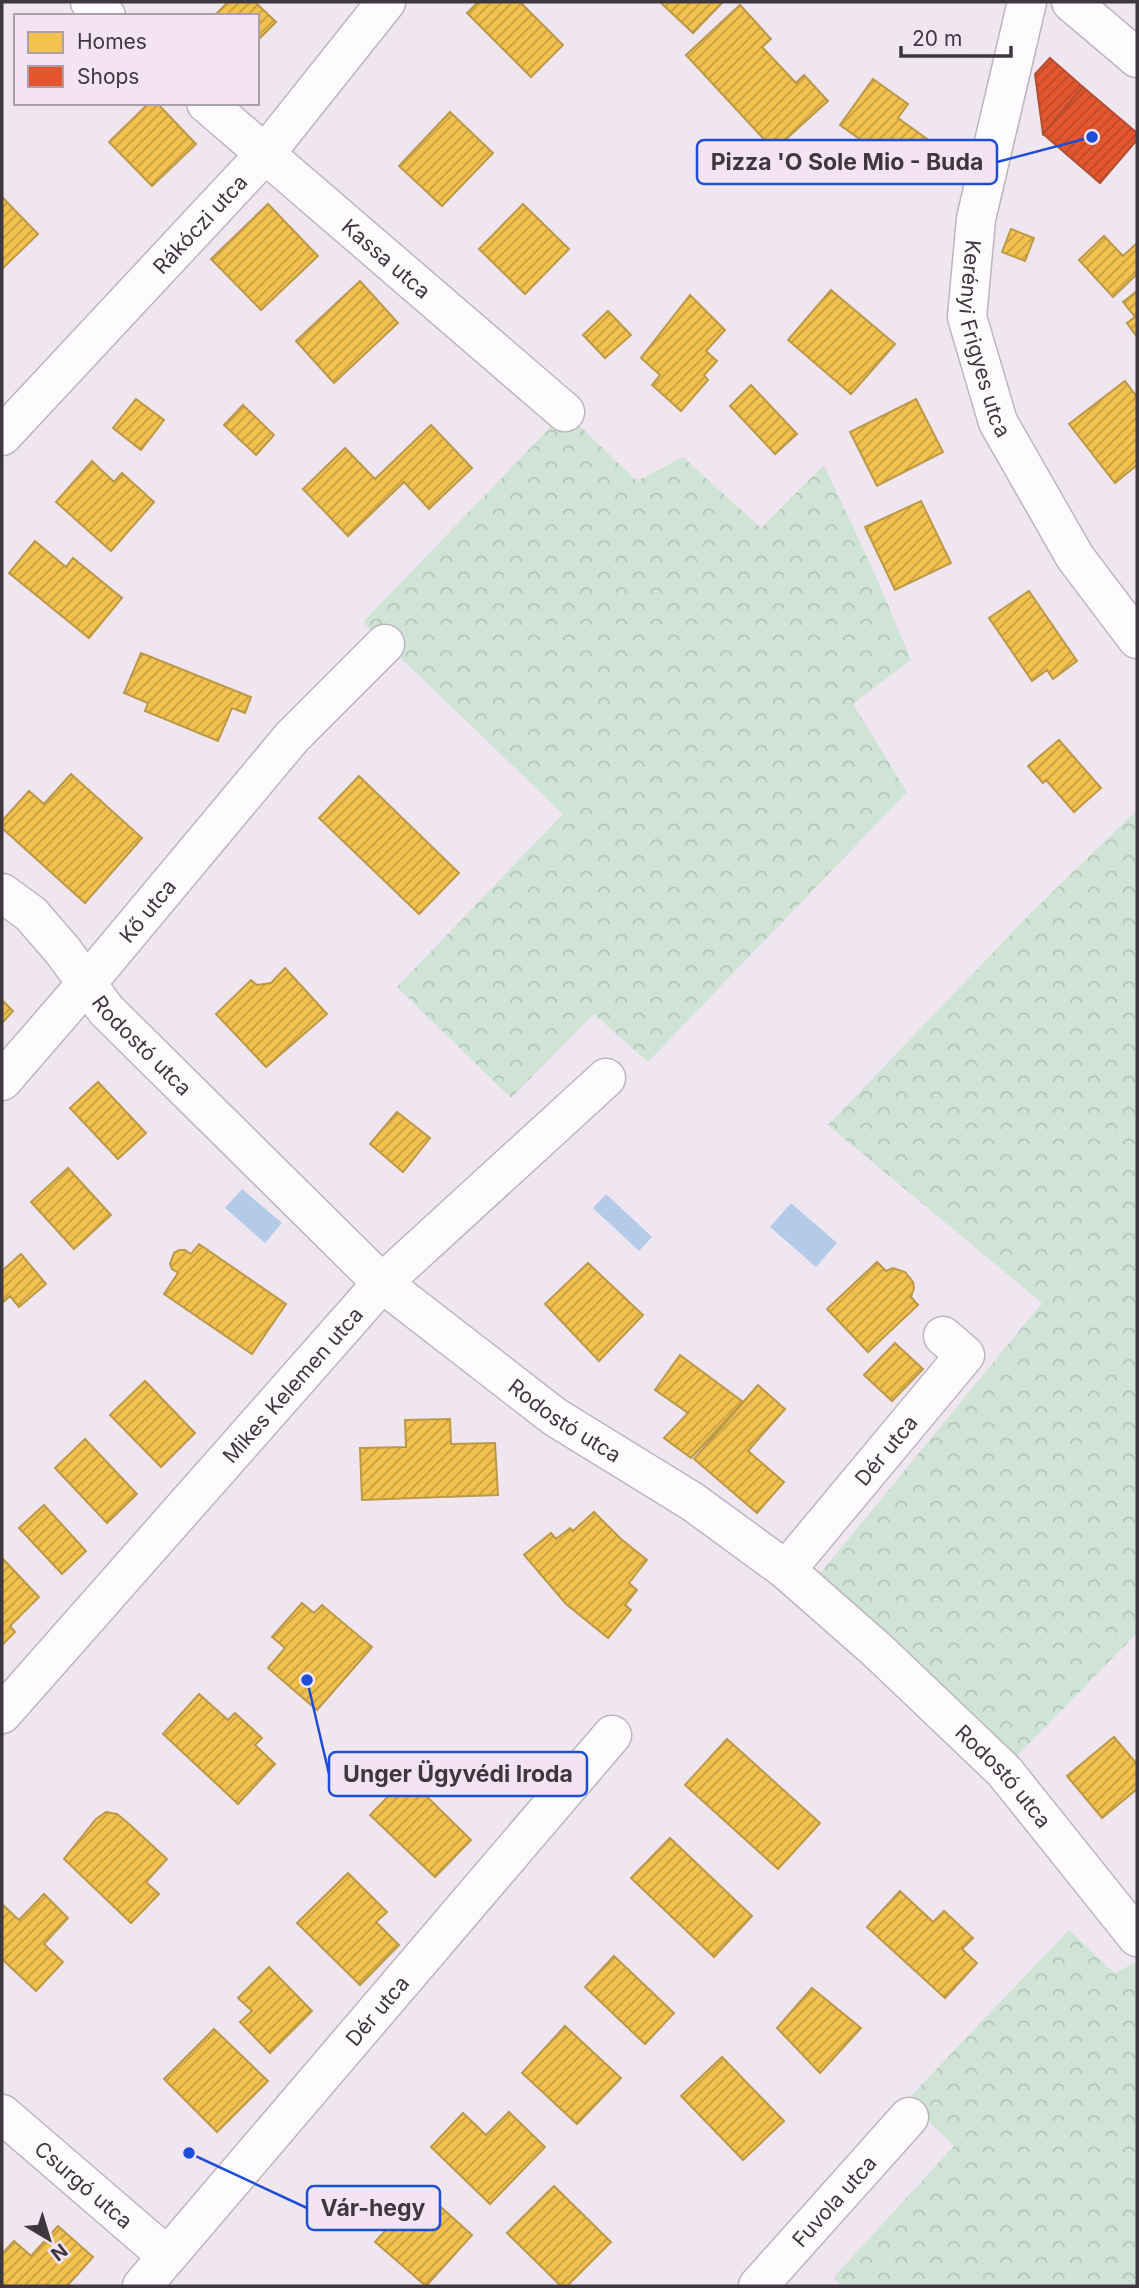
<svg xmlns="http://www.w3.org/2000/svg" width="1139" height="2288" viewBox="0 0 1139 2288" font-family="Inter,sans-serif">
	<defs>
		<pattern id="forest-crowns" width="20" height="18" patternUnits="userSpaceOnUse" patternTransform="scale(1.75)"><rect width="20" height="18" fill="#cfe4d7"/><path d="M2 6a3 3 0 1 1 6 0M12 15a3 3 0 1 1 6 0" fill="none" stroke="#b3c4ba"/></pattern>
		<pattern id="homes-hatch" width="6" height="6" patternUnits="userSpaceOnUse" patternTransform="scale(1.75)"><rect width="6" height="6" fill="#f2c14e"/><path d="M-1 1l2-2M0 6l6-6M5 7l2-2" fill="none" stroke="#c59e42"/></pattern>
		<pattern id="shops-hatch" width="6" height="6" patternUnits="userSpaceOnUse" patternTransform="scale(1.75)"><rect width="6" height="6" fill="#e4572e"/><path d="M-1 1l2-2M0 6l6-6M5 7l2-2" fill="none" stroke="#ba4929"/></pattern>
	</defs>
	<rect width="100%" height="100%" fill="#f0e6f0"/>
	<path fill="url(#forest-crowns)" d="M565 412 637 481 683 457 761 528 824 465 874 572 911 660 853 704 907 792 648 1062 594 1014 511 1098 397 987 563 814 363 622Z
		M1137 810V1633L1016 1757 818 1576 1042 1303 828 1125 1032 912Z
		M1069 1930 1114 1973 1137 1962V2286H842L833 2278 954 2146 907 2100Z"/>
	<path fill="#b3cbe8" d="M242 1189 282 1223 265 1243 225 1208Z
		M606 1194 652 1237 639 1251 593 1208Z
		M791 1203 837 1243 816 1267 770 1227Z"/>
	<path fill="url(#homes-hatch)" stroke="#bc9849" stroke-width="2" d="M228 2H255L276 22 257 41V16H214Z
		M478 2H520L563 45 531 77 467 13Z
		M660 2H723L693 33Z
		M740 5 771 39 762 47 796 83 804 75 828 101 774 150 686 55Z
		M873 79 908 104 898 118 930 141 907 173 840 125Z
		M149 103H157L196 144 152 186 109 142Z
		M450 112 493 153 442 206 399 166Z
		M2 197 38 234 2 269Z
		M268 204 318 256 261 310 211 259Z
		M523 204 569 249 525 294 479 249Z
		M1011 229 1034 238 1025 261 1002 252Z
		M1104 236 1123 256 1137 243V274L1113 297 1079 260Z
		M360 281 398 323 334 383 296 341Z
		M831 290 895 344 851 394 788 340Z
		M1137 291V337L1127 323 1135 317 1123 302Z
		M690 295 725 330 706 351 717 361 704 375 708 380 681 411 652 385 660 375 641 358Z
		M608 311 631 335 605 358 583 335Z
		M1125 381 1137 397V465L1115 483 1069 424Z
		M751 385 797 434 775 454 730 406Z
		M136 399 164 420 141 450 113 428Z
		M916 399 943 452 877 486 850 432Z
		M243 405 274 435 256 455 224 425Z
		M431 425 472 468 429 509 404 482 348 536 303 489 345 448 375 479Z
		M92 461 114 482 122 473 154 502 111 551 56 502Z
		M921 501 951 563 895 590 865 527Z
		M35 541 66 567 73 558 122 598 89 638 9 573Z
		M1029 591 1077 661 1053 679 1047 670 1032 681 989 618Z
		M141 653 251 697 245 713 232 708 218 741 145 711 148 703 124 693Z
		M1059 740 1101 788 1074 812 1046 780 1043 783 1028 766Z
		M71 774 142 838 85 903 2 828V821L29 791 44 804Z
		M359 776 459 873 419 914 319 818Z
		M285 968 327 1014 266 1067 216 1014 251 980 257 985 271 983Z
		M2 1000 13 1011 2 1023Z
		M98 1082 146 1133 118 1159 70 1108Z
		M397 1112 430 1138 403 1172 370 1144Z
		M68 1168 111 1215 74 1249 31 1202Z
		M199 1244 286 1304 252 1354 164 1294 178 1273 172 1269 170 1264 174 1253 179 1250H185L191 1254Z
		M21 1254 46 1284 19 1307 10 1296 2 1303V1268L3 1270Z
		M877 1262 886 1271 893 1268 905 1272 913 1282 914 1288 911 1297 918 1305 868 1352 827 1309Z
		M588 1263 643 1315 599 1361 545 1304Z
		M895 1343 923 1369 892 1401 864 1375Z
		M680 1355 743 1402 691 1458 664 1438 688 1413 655 1390Z
		M145 1381 195 1433 161 1467 110 1415Z
		M758 1385 785 1409 748 1451 784 1482 757 1513 694 1459Z
		M450 1419 451 1444 495 1443 498 1495 362 1500 360 1448 406 1447 405 1420Z
		M85 1439 137 1494 107 1523 55 1468Z
		M44 1505 86 1551 62 1574 19 1528Z
		M594 1512 621 1539 647 1560 629 1583 637 1590 625 1605 631 1610 608 1638 566 1604 524 1555 551 1533 556 1539 570 1528 573 1531Z
		M2 1558 39 1597 10 1626 15 1632 2 1645Z
		M302 1603 314 1613 322 1605 372 1647 317 1710 268 1668 285 1648 272 1637Z
		M199 1694 228 1720 235 1713 262 1738 255 1745 275 1764 238 1804 163 1734Z
		M1114 1737 1137 1764V1789L1102 1818 1067 1776Z
		M727 1739 820 1823 778 1869 685 1785Z
		M407 1777 471 1840 435 1877 370 1815Z
		M106 1812 117 1814 128 1823 167 1859 146 1882 159 1894 131 1923 64 1859 96 1819Z
		M670 1838 752 1916 714 1957 631 1878Z
		M348 1873 387 1912 376 1922 399 1945 360 1985 297 1923Z
		M900 1891 933 1922 944 1911 973 1938 962 1949 977 1963 945 1998 867 1927Z
		M44 1894 68 1918 44 1944 63 1962 36 1991 2 1959V1904L19 1920Z
		M614 1956 674 2013 645 2044 585 1987Z
		M269 1967 312 2011 270 2053 240 2022 252 2011 238 1998Z
		M812 1988 861 2028 820 2073 777 2028Z
		M565 2026 621 2078 577 2124 522 2073Z
		M214 2029 268 2081 217 2132 164 2079Z
		M722 2057 784 2121 743 2160 681 2096Z
		M509 2112 545 2147 490 2204 431 2147 463 2113 486 2135Z
		M554 2186 611 2242 567 2286H561L507 2233Z
		M422 2190 472 2235 426 2286 375 2242Z
		M58 2226 93 2257 67 2286H2V2254L14 2241 31 2256Z"/>
	<path fill="url(#shops-hatch)" stroke="#b24e33" stroke-width="2" d="M1050 58 1083 87 1043 134 1035 74Z
		M1083 87 1137 133V140L1100 183 1043 134Z"/>
	<g fill="none" stroke-linecap="round" stroke-linejoin="round">
		<defs>
			<g id="minor">
				<path d="M90 2 106 16"/>
				<path id="s1" d="M1027 2 976 219 967 317 998 422 1075 557 1137 639"/>
				<path d="M1071 2 1137 58"/>
				<path id="s2" d="M206 103 565 412"/>
				<path id="s3" d="M2 436 265 154 386 2"/>
				<path id="s4" d="M2 893 31 914 63 951 106 1010 382 1283 555 1417 693 1502 786 1570 877 1650 1004 1771 1137 1937"/>
				<path id="s5" d="M2 1081 86 984 292 737 385 644"/>
				<path id="s6" d="M786 1570 965 1355 943 1336"/>
				<path id="s7" d="M2 1714 382 1283 606 1078"/>
				<path id="s8" d="M2 2114 167 2256"/>
				<path id="s9" d="M142 2286 612 1735"/>
				<path id="s10" d="M758 2286 909 2117"/>
			</g>
		</defs>
		<use href="#minor" stroke="#bcb6bc" stroke-width="41"/>
		<use href="#minor" stroke="#fdfbfd" stroke-width="38"/>
	</g>
	<g text-anchor="middle" dominant-baseline="central" stroke-width="7" stroke-linejoin="round" paint-order="stroke">
		<g font-size="21" fill="#3e383e" stroke="#f3e3f3">
			<text stroke="none"><textPath href="#s3" startOffset="290">Rákóczi utca</textPath></text>
			<text stroke="none"><textPath href="#s2" startOffset="238">Kassa utca</textPath></text>
			<text stroke="none"><textPath href="#s1" startOffset="345">Kerényi Frigyes utca</textPath></text>
			<text stroke="none"><textPath href="#s5" startOffset="224">Kő utca</textPath></text>
			<text stroke="none"><textPath href="#s4" startOffset="208">Rodostó utca</textPath></text>
			<text stroke="none"><textPath href="#s7" startOffset="439">Mikes Kelemen utca</textPath></text>
			<text stroke="none"><textPath href="#s4" startOffset="775">Rodostó utca</textPath></text>
			<text stroke="none"><textPath href="#s6" startOffset="156">Dér utca</textPath></text>
			<text stroke="none"><textPath href="#s4" startOffset="1342">Rodostó utca</textPath></text>
			<text stroke="none"><textPath href="#s9" startOffset="362">Dér utca</textPath></text>
			<text stroke="none"><textPath href="#s8" startOffset="108">Csurgó utca</textPath></text>
			<text stroke="none"><textPath href="#s10" startOffset="114">Fuvola utca</textPath></text>
		</g>
	</g>
	<path fill="none" stroke="#1d4ed8" stroke-width="2.5" d="M1092 137L997 162M307 1680L329 1774M189 2153L307 2208"/>
	<g fill="#1d4ed8" stroke="#f3e3f3" stroke-width="2.5">
		<circle cx="1092" cy="137" r="7"/>
		<circle cx="307" cy="1680" r="7"/>
		<circle cx="189" cy="2153" r="7"/>
	</g>
	<g fill="#f3e3f3" stroke="#1d4ed8" stroke-width="2.5">
		<rect x="697" y="140" width="300" height="44" rx="7"/>
		<rect x="329" y="1752" width="258" height="44" rx="7"/>
		<rect x="307" y="2186" width="133" height="44" rx="7"/>
	</g>
	<g font-size="23" text-anchor="middle" font-weight="bold" fill="#3e383e">
		<text x="847" y="170">Pizza 'O Sole Mio - Buda</text>
		<text x="458" y="1782">Unger Ügyvédi Iroda</text>
		<text x="373" y="2216">Vár-hegy</text>
	</g>
	<rect width="1139" height="2288" fill="none" stroke="#3e383e" stroke-width="7"/>
	<rect x="14" y="14" width="245" height="91" fill="#f3e3f3" stroke="#ab9fab" stroke-width="2"/>
	<rect x="28" y="32" width="35" height="21" fill="#f2c14e" stroke="#ab9fab" stroke-width="2"/>
	<text x="77" y="49" font-size="21" fill="#3e383e">Homes</text>
	<rect x="28" y="66" width="35" height="21" fill="#e4572e" stroke="#ab9fab" stroke-width="2"/>
	<text x="77" y="84" font-size="21" fill="#3e383e">Shops</text>
	<g transform="translate(49 2239) rotate(142)" stroke="#f3e3f3" stroke-width="5" paint-order="stroke">
	<path d="M0-5L12 26L0 18L-12 26Z" fill="#3e383e"/>
	<text y="-10" font-size="19" font-weight="bold" text-anchor="middle" fill="#3e383e">N</text>
	</g>
	<path d="M901 46v10h110v-10" fill="none" stroke="#3e383e" stroke-width="3.5"/>
	<text x="912" y="46" font-size="21" fill="#3e383e" stroke="#f3e3f3" stroke-width="5" paint-order="stroke">20 m</text>
</svg>
